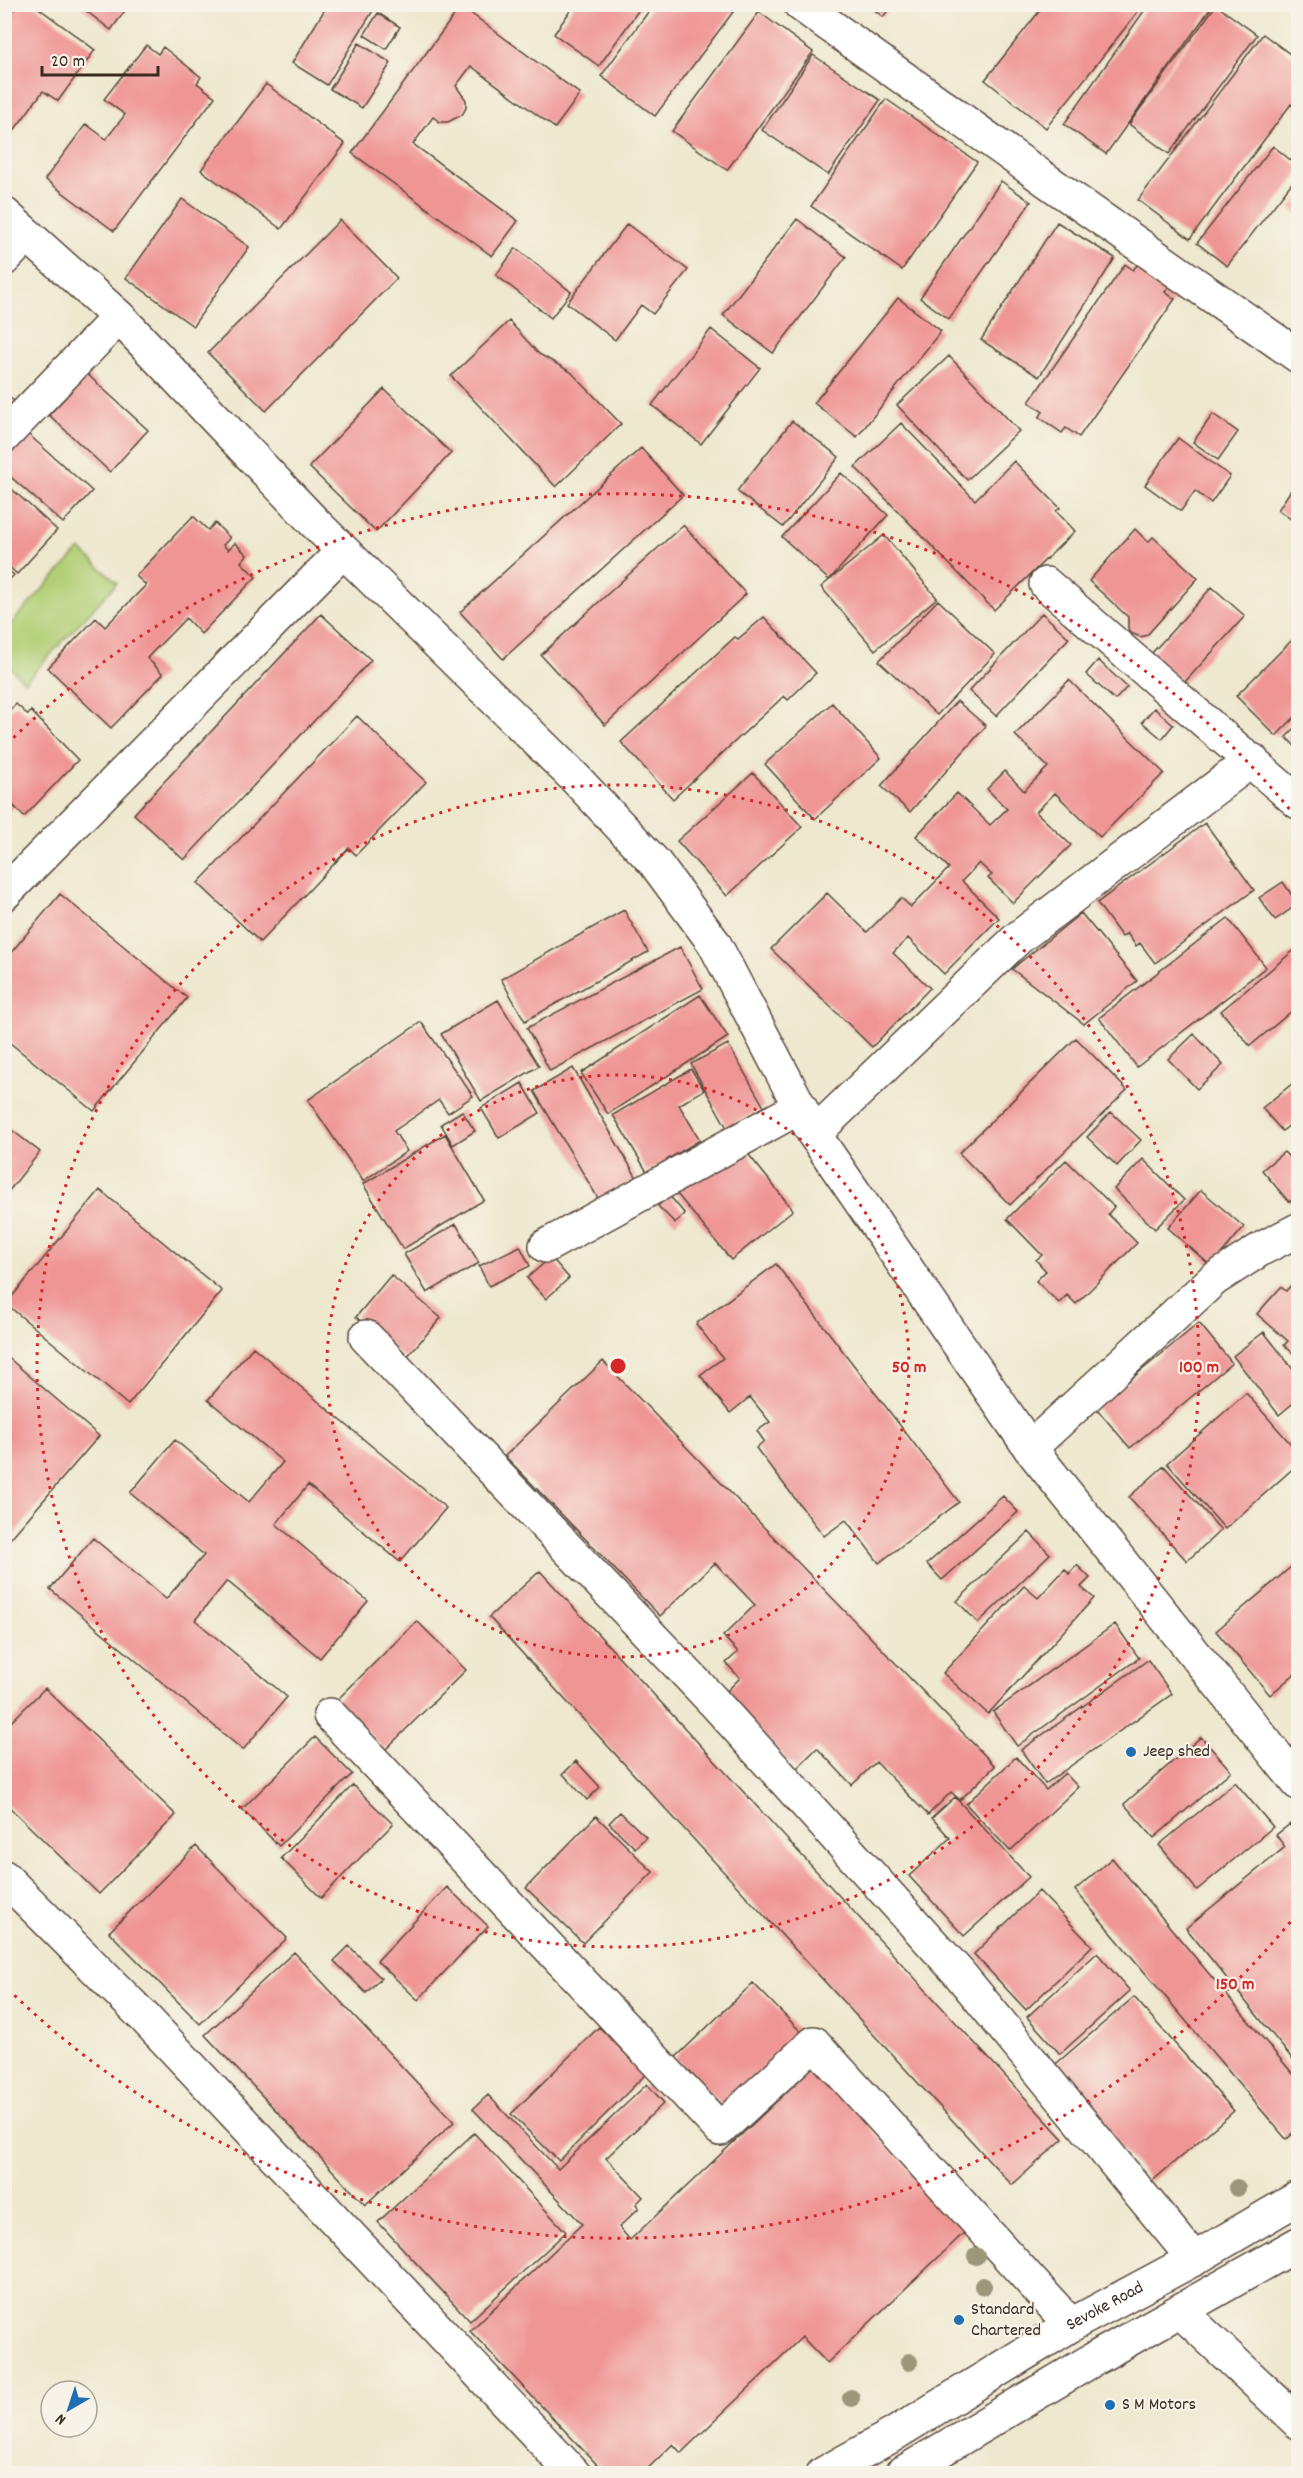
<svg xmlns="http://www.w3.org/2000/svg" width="1303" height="2478" viewBox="0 0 1303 2478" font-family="Dekko,sans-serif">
	<rect width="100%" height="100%" fill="#f7f3e8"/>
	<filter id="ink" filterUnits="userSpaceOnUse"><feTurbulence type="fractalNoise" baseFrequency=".0167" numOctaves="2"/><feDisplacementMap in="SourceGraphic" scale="12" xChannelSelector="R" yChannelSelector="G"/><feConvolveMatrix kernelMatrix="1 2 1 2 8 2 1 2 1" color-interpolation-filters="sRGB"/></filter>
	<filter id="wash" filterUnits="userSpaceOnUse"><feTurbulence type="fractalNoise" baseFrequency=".008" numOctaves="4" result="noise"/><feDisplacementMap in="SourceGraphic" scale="24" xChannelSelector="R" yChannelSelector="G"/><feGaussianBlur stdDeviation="1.35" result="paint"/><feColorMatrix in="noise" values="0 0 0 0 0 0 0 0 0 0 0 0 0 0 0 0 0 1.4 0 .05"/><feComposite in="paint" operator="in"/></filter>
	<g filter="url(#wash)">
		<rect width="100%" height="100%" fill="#eee8cf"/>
		<path fill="#b2cf76" stroke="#767c4a" stroke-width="1.5" d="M80 549 117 583 25 682 5 663V630Z"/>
		<g id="blocks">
			<path fill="#ef9695" d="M17 4H33L95 50 58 101 43 91 10 136 4 132V22Z
				M77 4H130L111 30Z
				M328 4 376 6 327 85 292 63Z
				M575 4H643L599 66 554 34Z
				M654 4H739L655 116 601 76Z
				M867 4H893L883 17Z
				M1045 4H1144L1046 128 985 80Z
				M1149 4H1206L1211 8 1106 154 1064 124Z
				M1216 5 1257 35 1169 154 1129 124Z
				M461 6 580 94 555 128 471 66 456 86 466 100V108L462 115 448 122H440L433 117 413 144 518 221 492 256 352 153Z
				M759 12 813 52 727 170 672 131Z
				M378 13 400 27 386 49 364 35Z
				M1263 34 1298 60V110L1291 104 1190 239 1138 200Z
				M359 43 391 63 362 108 330 89Z
				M146 45 158 54 163 47 201 77 197 83 215 97 114 231 45 179 86 124 106 139 125 115 104 99Z
				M813 55 880 100 828 175 762 130Z
				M266 84 345 144 281 229 201 170Z
				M886 99 977 162 902 270 811 206Z
				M1273 146 1298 166V175L1227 266 1197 243Z
				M1001 181 1031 202 949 319 920 298Z
				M1298 197V215L1290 208Z
				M182 199 249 247 193 326 126 278Z
				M797 219 846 257 773 353 723 315Z
				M340 220 397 278 266 411 208 353Z
				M1057 222 1115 258 1039 377 981 340Z
				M627 224 688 270 653 314 641 305 615 340 567 303Z
				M516 248 571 292 551 318 496 275Z
				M1125 264 1133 270 1138 264 1170 285 1165 292 1175 299 1079 437 1066 428 1062 433 1039 417 1043 412 1029 402Z
				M898 298 941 331 857 437 814 403Z
				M509 321 539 354 571 372 621 424 556 487 451 376Z
				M711 329 760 368 701 444 652 405Z
				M949 356 1019 431 967 480 897 405Z
				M87 374 148 430 110 472 49 415Z
				M384 389 451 453 376 532 309 467Z
				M4 393 14 401 4 411Z
				M1213 414 1238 432 1218 460 1193 442Z
				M792 421 839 457 783 527 737 491Z
				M901 423 975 500 1014 461 1060 508 1056 511 1075 531 994 610 855 467Z
				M28 434 92 491 63 523 4 471V460Z
				M1178 438 1230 476 1211 503 1195 491 1181 511 1145 485Z
				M641 448 683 495 503 659 460 612Z
				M841 473 888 515 829 580 782 537Z
				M1298 479V524L1278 510Z
				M4 482 57 530 17 574 4 562Z
				M193 516 208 530 215 523 230 538 223 545 228 550 235 543 247 555 241 562 256 577 201 634 186 618 147 658 163 674 111 728 48 668 96 618 105 627 146 585 136 576Z
				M683 525 746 594 605 725 541 655Z
				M1135 529 1148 542 1153 537 1198 578 1147 635 1141 637 1130 633 1128 628V617L1089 581Z
				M884 535 937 598 875 650 821 587Z
				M4 567 14 575 4 585Z
				M1212 587 1245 616 1184 683 1151 654Z
				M938 600 995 654 937 715 879 661Z
				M1042 613 1069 638 996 716 969 691Z
				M321 614 371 660 184 860 134 814Z
				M764 617 816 673 788 700 784 696 673 799 621 742 735 637 738 639Z
				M1298 634V714L1276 736 1236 696Z
				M1098 660 1127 687 1115 700 1086 674Z
				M1069 680 1164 773 1100 837 1055 793 1036 812 1071 845 1013 903 988 878 992 875 979 863 962 881 999 918 944 974 908 938 893 953 930 988 872 1047 771 949 827 893 867 932 901 898 911 907 949 868 916 836 957 793 990 825 1007 809 987 789 1005 771 1024 791 1048 767 1015 735Z
				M957 701 986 726 910 812 881 786Z
				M832 703 881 758 815 819 765 764Z
				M16 704 28 715 31 711 78 760 24 817 14 806 4 816V716Z
				M1154 708 1173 725 1162 739 1142 722Z
				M357 716 426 782 356 855 349 848 260 942 198 883Z
				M1298 725V749L1286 737Z
				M753 773 802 827 727 896 677 841Z
				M1205 823 1254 890 1155 963 1140 943 1136 946 1127 933 1122 937 1097 903Z
				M1283 882 1298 904 1275 920 1259 898Z
				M60 894 187 998 94 1111 4 1038V961Z
				M624 910 648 952 525 1021 501 979Z
				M1081 913 1137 981 1084 1024 1012 969Z
				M1228 918 1266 967 1137 1067 1099 1018Z
				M680 947 703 989 550 1071 527 1028Z
				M1298 947V1006L1250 1046 1221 1011Z
				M700 995 728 1037 608 1114 581 1073Z
				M498 1000 539 1066 481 1101 441 1034Z
				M421 1022 473 1096 448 1113 439 1100 394 1131 407 1151 363 1181 308 1100Z
				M1194 1034 1223 1065 1197 1089 1168 1059Z
				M1076 1038 1127 1090 1010 1205 959 1153Z
				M728 1044 764 1107 727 1128 691 1064Z
				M573 1068 637 1178 599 1200 534 1091Z
				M691 1069 704 1090 679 1105 700 1140 647 1172 613 1115Z
				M1298 1079V1135L1290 1125 1282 1131 1262 1108Z
				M522 1083 540 1113 499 1138 481 1108Z
				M462 1111 475 1131 453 1145 441 1124Z
				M1111 1112 1141 1140 1117 1166 1087 1137Z
				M4 1124 40 1152 4 1197Z
				M445 1134 484 1200 403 1249 363 1184Z
				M745 1150 793 1210 731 1260 673 1189Z
				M1298 1150V1201H1288L1262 1170 1284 1152 1289 1157Z
				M1143 1159 1184 1200 1155 1229 1114 1189Z
				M1066 1160 1114 1207 1108 1214 1137 1243 1076 1304 1067 1295 1059 1303 1036 1281 1046 1271 1036 1260 1042 1255 1007 1219Z
				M100 1190 222 1291 128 1405 6 1304Z
				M1201 1190 1244 1227 1211 1266 1168 1228Z
				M669 1195 685 1214 675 1223 658 1206Z
				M456 1224 479 1263 427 1293 404 1254Z
				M520 1246 530 1266 489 1286 479 1266Z
				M551 1257 569 1278 546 1299 527 1278Z
				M776 1264 959 1502 879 1563 846 1520 824 1536 756 1448 764 1441 757 1431 770 1422 750 1397 730 1413 700 1375 723 1358 696 1324Z
				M391 1275 441 1318 405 1359 356 1317Z
				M1298 1277V1358L1284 1345 1288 1341 1257 1314 1281 1287 1286 1291Z
				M1199 1323 1232 1363 1130 1448 1096 1408Z
				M1264 1332 1298 1376V1399L1279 1415 1233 1356Z
				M253 1347 446 1508 400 1562 308 1485 276 1524 368 1601 320 1658 227 1581 195 1620 287 1697 243 1750 50 1589 93 1538 166 1599 204 1555 130 1493 175 1440 249 1502 283 1462 208 1400Z
				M4 1354 99 1436 4 1546Z
				M603 1361 995 1766 960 1800 951 1792 928 1815 876 1762 852 1785 817 1748 796 1769 723 1695 740 1678 726 1663 738 1652 723 1636 755 1605 715 1563 660 1616 505 1456Z
				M1246 1393 1298 1452V1464L1225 1529 1167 1463Z
				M1164 1466 1221 1530 1187 1561 1129 1497Z
				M1003 1496 1018 1512 942 1580 927 1564Z
				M1029 1532 1050 1554 978 1623 957 1601Z
				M1298 1561V1671L1270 1695 1216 1631Z
				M1077 1565 1090 1578 1081 1587 1094 1598 988 1714 943 1673 1024 1586 1038 1598 1065 1569 1069 1574Z
				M540 1571 1063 2139 1012 2185 489 1617Z
				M417 1621 466 1670 385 1750 336 1701Z
				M1115 1624 1139 1658 1017 1746 993 1712Z
				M1148 1660 1172 1694 1045 1784 1021 1750Z
				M45 1688 176 1815 99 1894 4 1802V1729Z
				M315 1737 352 1774 279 1846 242 1809Z
				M1201 1737 1231 1771 1154 1838 1124 1804Z
				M1016 1757 1046 1790 1065 1773 1078 1787 1010 1851 966 1804Z
				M576 1761 600 1787 587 1800 563 1774Z
				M1235 1782 1273 1827 1197 1890 1159 1845Z
				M353 1785 393 1824 321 1898 281 1858Z
				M955 1797 1029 1877 964 1936 909 1876 950 1838 932 1818Z
				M620 1812 646 1837 635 1848 609 1823Z
				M596 1816 653 1872 583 1943 526 1888Z
				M1290 1824 1298 1835V2066L1186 1928 1285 1847 1276 1835Z
				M196 1846 287 1938 200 2024 109 1932Z
				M1112 1858 1298 2080V2128L1286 2139 1075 1890Z
				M447 1887 488 1926 418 2000 377 1961Z
				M1039 1891 1092 1946 1026 2010 974 1954Z
				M349 1946 381 1978 366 1993 334 1961Z
				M294 1952 454 2122 365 2205 205 2035Z
				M1097 1953 1130 1991 1060 2054 1027 2017Z
				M753 1983 801 2032 723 2107 675 2058Z
				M1134 1997 1234 2111 1151 2182 1051 2068Z
				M599 2027 646 2074 559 2161 511 2114Z
				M813 2067 967 2230 827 2363 802 2337 681 2453 673 2444 642 2474H606L470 2331 582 2224 473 2109 488 2095 558 2169 647 2084 664 2103 606 2158 643 2197 636 2204 639 2208 619 2227 630 2240Z
				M474 2133 566 2232 470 2321 378 2222Z"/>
		</g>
	</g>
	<g filter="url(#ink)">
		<use href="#blocks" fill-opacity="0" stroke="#564639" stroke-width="1.5"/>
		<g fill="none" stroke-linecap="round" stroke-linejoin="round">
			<defs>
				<path id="street" d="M800 4 1053 185 1298 356
					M4 259 27 235
					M4 436 119 317
					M1046 584 1298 802
					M4 894 343 551
					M814 1134 1018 938 1252 760
					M546 1246 800 1107
					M366 1337 713 1701 958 1972 1194 2259
					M1030 1448 1213 1280 1261 1249 1298 1230
					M330 1715 720 2129 814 2043 1071 2325
					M1180 2311 1298 2422"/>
				<g id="secondary">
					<path d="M4 214 119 317 316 524 575 778 655 863 714 943 814 1134 1030 1448 1298 1783"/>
					<path d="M4 1877 144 2017 574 2474"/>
					<path id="s1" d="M823 2474 891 2436 1071 2325 1194 2259 1298 2198"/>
					<path d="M901 2474 1094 2359 1298 2244"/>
				</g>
			</defs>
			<use href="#street" stroke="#564639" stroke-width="36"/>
			<use href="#secondary" stroke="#564639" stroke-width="36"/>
			<use href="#street" stroke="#fff" stroke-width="33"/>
			<use href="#secondary" stroke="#fff" stroke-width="33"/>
		</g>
		<g fill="#9c967a">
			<circle cx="1237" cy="2188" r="9"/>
			<circle cx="976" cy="2256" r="9"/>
			<circle cx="983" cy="2286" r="9"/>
			<circle cx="909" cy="2362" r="9"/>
			<circle cx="851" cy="2398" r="9"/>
		</g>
	</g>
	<g fill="none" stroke="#d62828" stroke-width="3" stroke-dasharray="3 6">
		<circle cx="618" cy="1366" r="291"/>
		<circle cx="618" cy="1366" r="581"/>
		<path d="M1296 1915A872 872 0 0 1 7 1988M7 744A872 872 0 0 1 1296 817"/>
	</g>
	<g fill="#1f6fb2" stroke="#f7f3e8" stroke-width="2">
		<circle cx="1131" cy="1752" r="6"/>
		<circle cx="959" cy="2320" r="6"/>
		<circle cx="1110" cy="2405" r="6"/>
	</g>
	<g text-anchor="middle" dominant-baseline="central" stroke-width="4.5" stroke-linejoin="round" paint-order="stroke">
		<g font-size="18" fill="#3b2a1e" stroke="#f7f3e8" text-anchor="start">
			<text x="1143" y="1752">Jeep shed</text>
			<text x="971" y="2310">Standard<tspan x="971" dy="21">Chartered</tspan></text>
			<text x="1122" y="2405">S M Motors</text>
		</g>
		<g font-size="18" fill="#3b2a1e" stroke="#f7f3e8">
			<text stroke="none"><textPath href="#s1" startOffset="328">Sevoke Road</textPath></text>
		</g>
	</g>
	<circle cx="618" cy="1366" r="9" fill="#d62828" stroke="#f7f3e8" stroke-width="3"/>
	<g font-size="18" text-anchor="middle" font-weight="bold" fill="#d62828" stroke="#f7f3e8" stroke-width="4.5" stroke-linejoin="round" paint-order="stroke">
		<text x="909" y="1372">50 m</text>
		<text x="1199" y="1372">100 m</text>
		<text x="1235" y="1989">150 m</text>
	</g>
	<rect width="1303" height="2478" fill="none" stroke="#f7f3e8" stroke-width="24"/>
	<g transform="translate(69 2409) rotate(219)"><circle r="28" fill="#f7f3e8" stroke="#aca397" stroke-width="1.5"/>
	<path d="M0-4.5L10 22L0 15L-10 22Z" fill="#1f6fb2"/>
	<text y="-9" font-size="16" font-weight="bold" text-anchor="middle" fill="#3b2a1e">N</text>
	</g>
	<path d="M42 66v9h116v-9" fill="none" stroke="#3b2a1e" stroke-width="3"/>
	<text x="51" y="66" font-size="18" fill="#3b2a1e" stroke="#f7f3e8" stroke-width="4.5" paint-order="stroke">20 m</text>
</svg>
